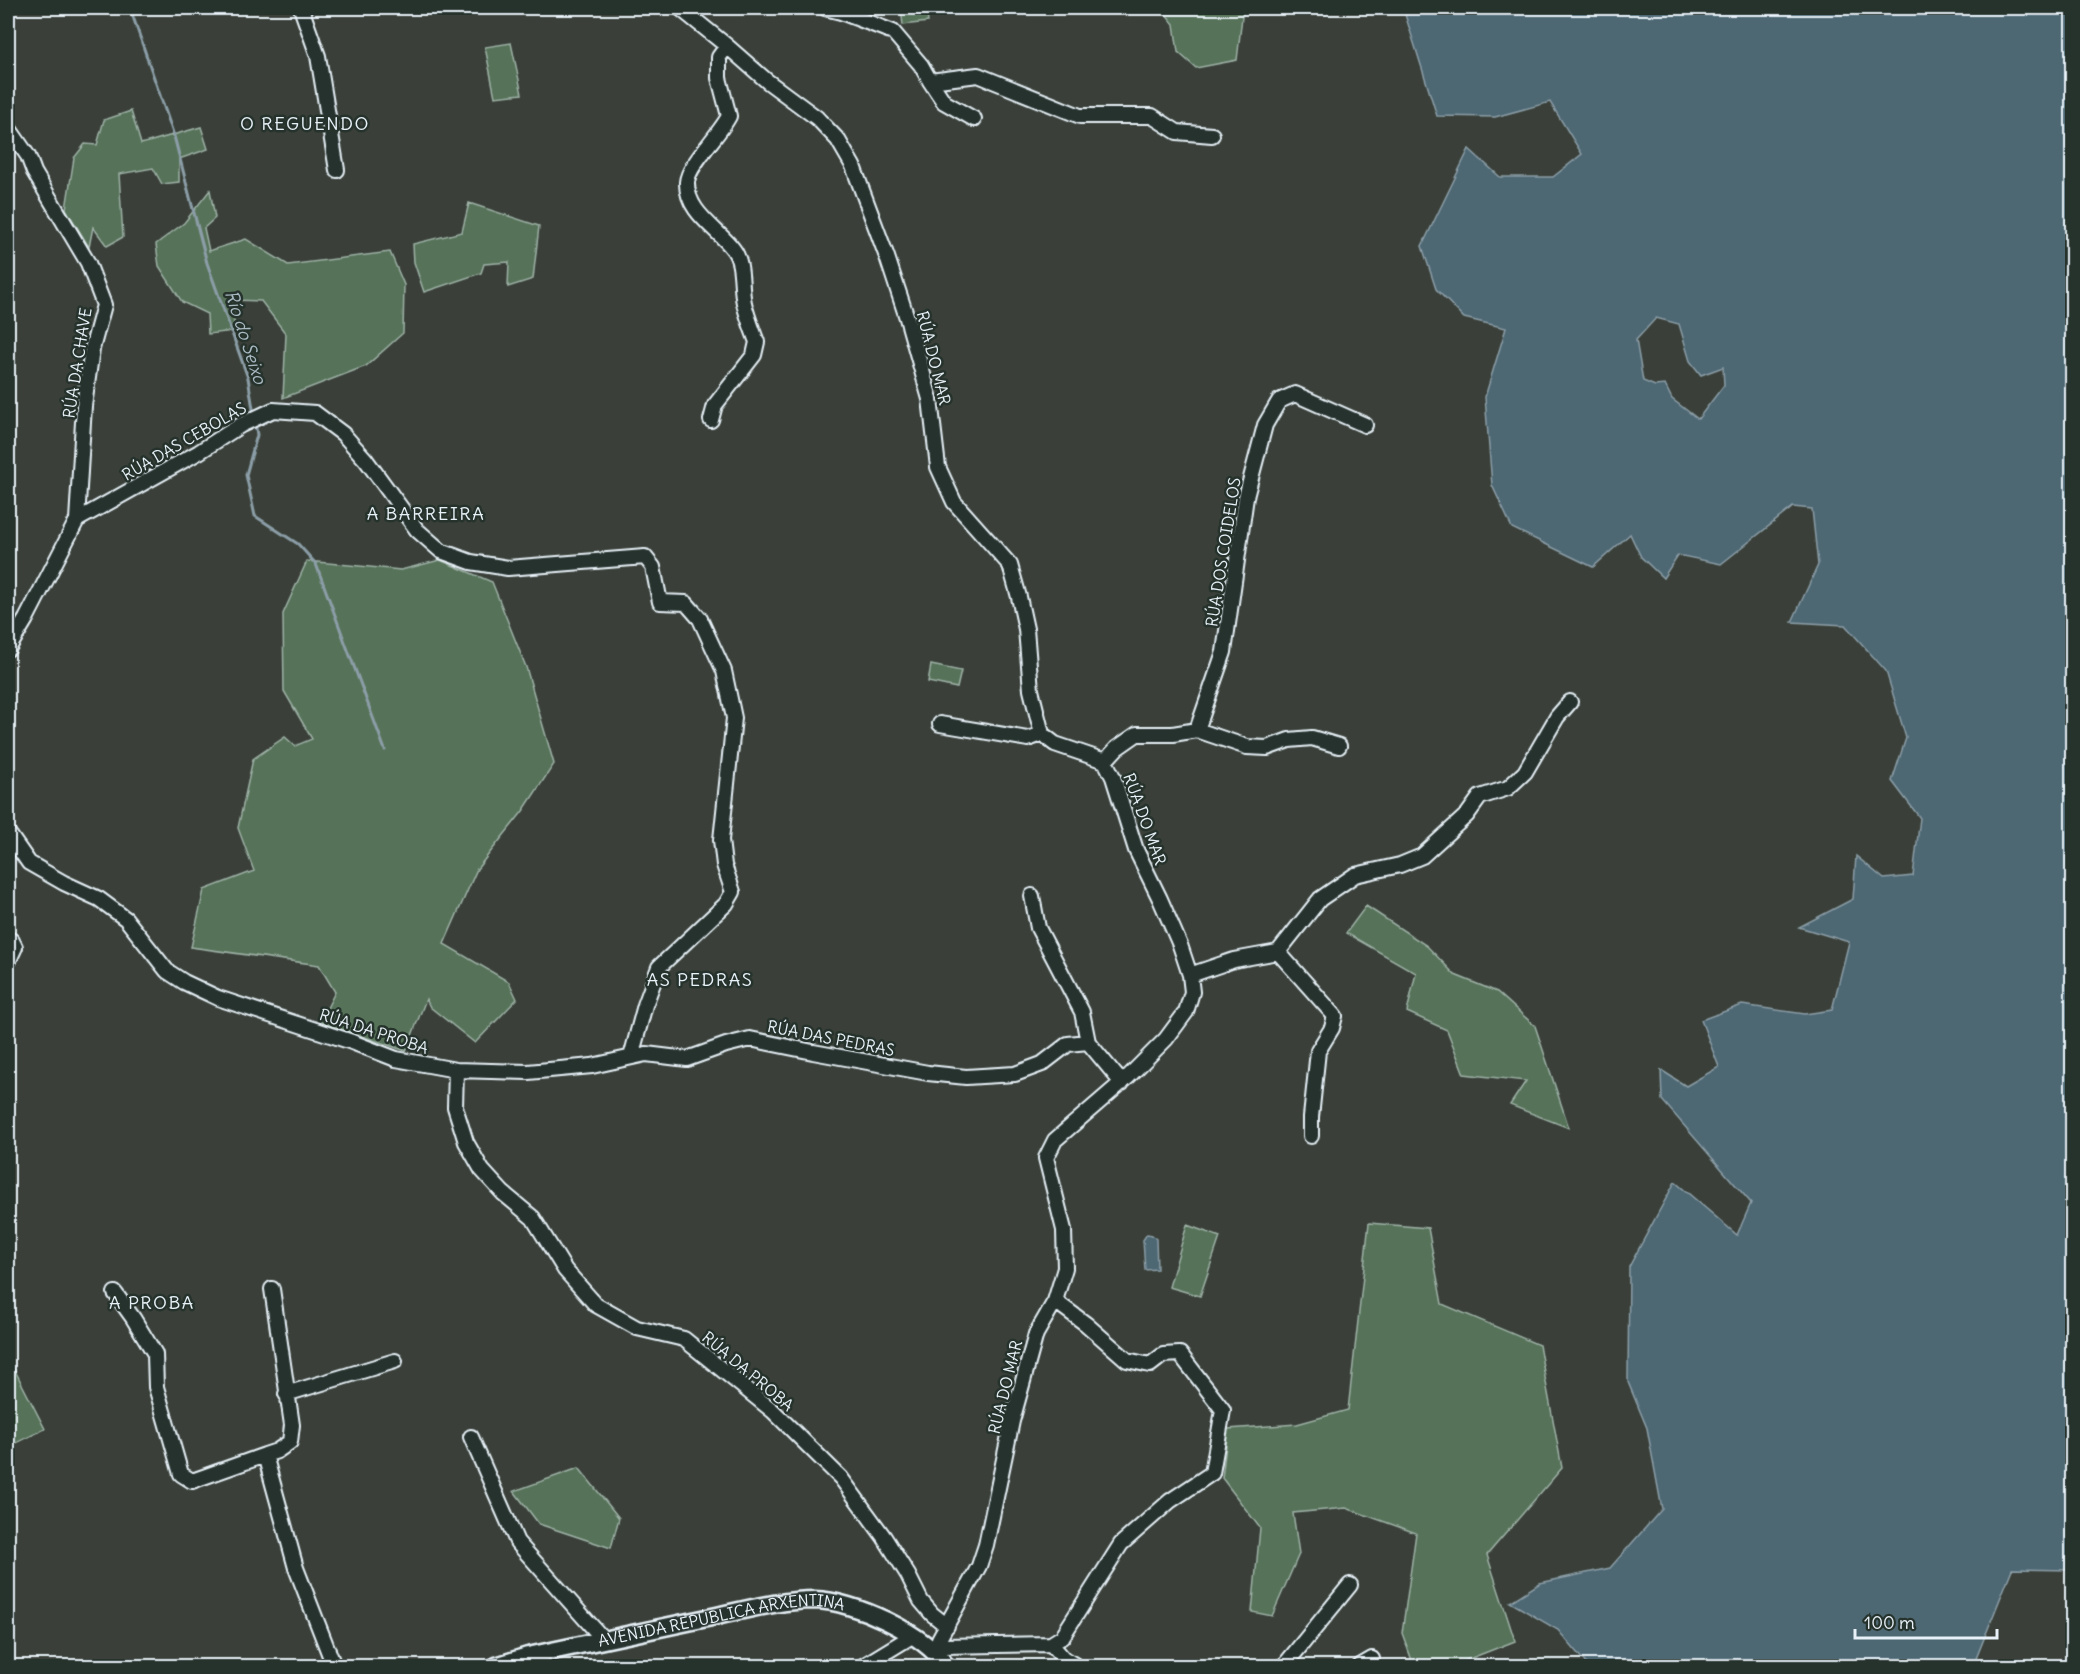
<svg xmlns="http://www.w3.org/2000/svg" width="2080" height="1674" viewBox="0 0 2080 1674" font-family="Delius,sans-serif">
	<rect width="100%" height="100%" fill="#3a4039"/>
	<filter id="ink" filterUnits="userSpaceOnUse"><feTurbulence type="fractalNoise" baseFrequency=".0167" numOctaves="2"/><feDisplacementMap in="SourceGraphic" scale="12" xChannelSelector="R" yChannelSelector="G"/><feConvolveMatrix kernelMatrix="1 2 1 2 8 2 1 2 1" color-interpolation-filters="sRGB"/></filter>
	<g filter="url(#ink)">
		<path fill="#567259" stroke="#9fb2a8" stroke-width="1.5" d="M901 8H926L928 22 903 25Z
			M1161 8H1243L1237 60 1196 68 1178 52 1174 24Z
			M511 43 522 94 495 97 485 47Z
			M131 111 141 144 201 127 208 149 179 159V182L162 184 153 168 119 174 123 237 107 246 93 227 89 247 66 209 74 158 85 144 97 145 104 120Z
			M210 190 215 218 204 228 209 251 246 239 288 265 390 252 404 285 403 333 366 366 283 398 286 334 261 301 234 300V331L208 334 207 314 182 302 159 266 156 244 184 223Z
			M469 203 539 226 533 279 508 287 509 262 484 264 481 273 424 292 414 262 413 244 462 232Z
			M440 560 492 582 526 667 554 764 523 811 477 869 444 944 509 982 517 999 475 1043 430 1007 426 999 406 1051 320 1022 335 992 319 965 191 947 204 890 254 871 238 828 253 759 285 737 295 746 312 739 284 691 283 614 307 561 401 570Z
			M931 665 961 671 957 688 928 682Z
			M1366 906 1427 946 1455 975 1497 992 1535 1026 1569 1128 1510 1105 1526 1081 1464 1074 1447 1030 1407 1012 1416 973 1346 933Z
			M1369 1223 1428 1228 1442 1304 1539 1345 1562 1468 1487 1555 1515 1641 1451 1666H1414L1402 1633 1416 1533 1346 1508 1293 1513 1299 1554 1272 1616 1252 1612 1260 1528 1222 1478 1228 1429 1297 1424 1348 1410Z
			M1187 1225 1220 1237 1200 1296 1169 1287Z
			M8 1357 45 1429 8 1447Z
			M579 1468 619 1518 611 1548 539 1524 514 1491Z"/>
		<path fill="#4e6773" stroke="#8c9ea8" stroke-width="1.5" fill-rule="evenodd" d="M1403 8H2072V1570L2012 1569 1973 1666H1588L1558 1630 1510 1602 1540 1583 1610 1568 1662 1509 1647 1428 1628 1382 1629 1267 1675 1182 1737 1235 1751 1203 1662 1100 1661 1070 1686 1086 1719 1067 1701 1020 1742 1005 1805 1014 1832 1010 1849 942 1799 927 1853 899 1856 856 1884 879 1913 876 1920 818 1892 781 1906 738 1886 671 1845 625 1792 622 1818 565 1812 509 1793 507 1721 564 1678 555 1663 578 1641 557 1630 534 1593 567 1512 528 1492 485 1485 397 1506 328 1464 318 1436 289 1422 246 1469 149 1500 177H1553L1582 154 1550 102 1495 117 1437 116ZM1656 318 1679 324 1690 361 1701 375 1723 367 1724 385 1698 419 1672 399 1665 385 1655 386 1643 381 1636 340Z
			M1147 1234 1152 1235 1156 1239 1157 1269 1145 1270 1143 1240Z"/>
		<g fill="none" stroke-linecap="round" stroke-linejoin="round">
			<path stroke="#8c9ea8" stroke-width="3" d="M130 8 174 136 207 263 248 378 254 415
				M255 422 257 435 246 475 255 516 298 544 316 564 385 750"/>
			<defs>
				<path id="minor" d="M301 8 318 56 337 170
					M680 8 727 46 767 81 817 118 838 140 853 166 887 257 907 318 930 399 938 467 954 502 1010 565 1019 597 1026 629 1031 690 1042 734 1055 744 1105 761 1113 777 1136 850 1160 899 1180 945 1190 975 1192 992 1186 1012 1166 1039 1128 1077 1055 1140 1046 1158 1064 1230 1065 1268 1055 1301 1036 1334 1012 1421 986 1545 979 1566 939 1639
					M825 8 841 12 893 32 921 65 930 81 978 75 1080 116H1152L1177 132 1212 135
					M930 81 944 102 974 119
					M8 127 28 156 34 172 88 263 104 305 92 349 84 406 77 520
					M711 420 715 405 754 355 757 342C752 329 747 316 744 303 740 286 744 263 733 249 717 228 686 212 687 182 688 165 720 134 729 116L719 78V57L727 46
					M8 649 26 619 77 520 199 452 241 425 273 410 315 413 343 434 366 460 417 530 441 551 471 562 508 568 645 557 653 567 660 602 686 603 700 619 724 671 734 718 721 840 724 865 733 892 726 904 659 967 645 1005 631 1057
					M940 724 1028 739 1042 734
					M1197 730 1224 652 1246 497 1265 425 1279 401 1295 394 1365 425
					M1105 761 1117 748 1137 734H1173L1197 730 1247 747 1267 748 1289 740 1312 738 1339 746
					M8 833 29 863 64 883 99 899 126 919 167 971 184 982 218 998 352 1042 396 1059 456 1070 455 1107 466 1142 482 1170 503 1193 533 1218 565 1270 596 1305 637 1328 684 1339 773 1411 841 1478 884 1537 908 1575 921 1601 932 1614 947 1626
					M1032 896 1038 928 1082 1012 1088 1042 1122 1083
					M8 938 12 941 15 947 8 962
					M1278 952 1335 1016 1332 1028 1318 1051 1311 1117V1136
					M1190 975 1234 960 1278 952 1320 899 1355 875 1400 865 1422 856 1467 815 1480 797 1508 788 1525 772 1557 717 1570 702
					M456 1070 528 1072 592 1066 646 1054 687 1059 726 1045 750 1039 813 1052 928 1073 966 1077 1015 1074 1042 1064 1068 1044 1088 1042
					M272 1289 292 1425 290 1442 277 1451 265 1455 296 1568 334 1666
					M115 1293 133 1318 155 1354 156 1387 181 1474 192 1481 265 1455
					M286 1394 395 1361
					M471 1437 517 1542 604 1640
					M1051 1644 1063 1658 1076 1666
					M943 1646 1051 1644 1062 1637 1121 1544 1170 1501 1212 1473 1223 1410 1180 1354 1163 1355 1150 1365 1127 1360 1086 1324 1055 1301
					M863 1666 912 1636
					M1284 1666 1350 1585
					M1360 1666 1372 1659"/>
				<g id="major">
					<path id="s1" d="M496 1666 528 1656C587 1643 647 1631 707 1618 742 1611 779 1600 815 1600 854 1601 924 1633 946 1666"/>
				</g>
			</defs>
			<use href="#minor" stroke="#e8f1f8" stroke-width="18"/>
			<use href="#major" stroke="#e8f1f8" stroke-width="21"/>
			<use href="#minor" stroke="#26332d" stroke-width="14"/>
			<use href="#major" stroke="#26332d" stroke-width="16"/>
		</g>
	</g>
	<g text-anchor="middle" dominant-baseline="central" stroke-width="5" stroke-linejoin="round" paint-order="stroke">
		<g font-size="16" fill="#e8f1f8" stroke="#26332d">
			<text transform="translate(934 358) rotate(76)">RÚA DO MAR</text>
			<text transform="translate(77 363) rotate(-81)">RÚA DA CHAVE</text>
			<text transform="translate(184 441) rotate(-30)">RÚA DAS CEBOLAS</text>
			<text transform="translate(1223 552) rotate(-81)">RÚA DOS COIDELOS</text>
			<text transform="translate(1145 819) rotate(70)">RÚA DO MAR</text>
			<text transform="translate(374 1031) rotate(18)">RÚA DA PROBA</text>
			<text transform="translate(831 1038) rotate(11)">RÚA DAS PEDRAS</text>
			<text transform="translate(748 1371) rotate(40)">RÚA DA PROBA</text>
			<text transform="translate(1005 1387) rotate(-76)">RÚA DO MAR</text>
			<text stroke="none"><textPath href="#s1" startOffset="231">AVENIDA REPÚBLICA ARXENTINA</textPath></text>
		</g>
		<g font-size="18" letter-spacing="1.5" fill="#e8f1f8" stroke="#26332d">
			<text x="305" y="123">O REGUENDO</text>
			<text x="426" y="513">A BARREIRA</text>
			<text x="700" y="979">AS PEDRAS</text>
			<text x="152" y="1302">A PROBA</text>
		</g>
		<g font-size="18" font-style="italic" fill="#aabac3" stroke="#26332d">
			<text transform="translate(246 337) rotate(72)">Río do Seixo</text>
		</g>
	</g>
	<rect width="2080" height="1674" fill="none" stroke="#26332d" stroke-width="30"/>
	<rect x="15" y="15" width="2050" height="1644" fill="none" stroke="#e8f1f8" stroke-width="2" filter="url(#ink)"/>
	<path d="M1855 1629v9h142v-9" fill="none" stroke="#e8f1f8" stroke-width="3"/>
	<text x="1864" y="1629" font-size="18" fill="#e8f1f8" stroke="#26332d" stroke-width="4.5" paint-order="stroke">100 m</text>
</svg>
